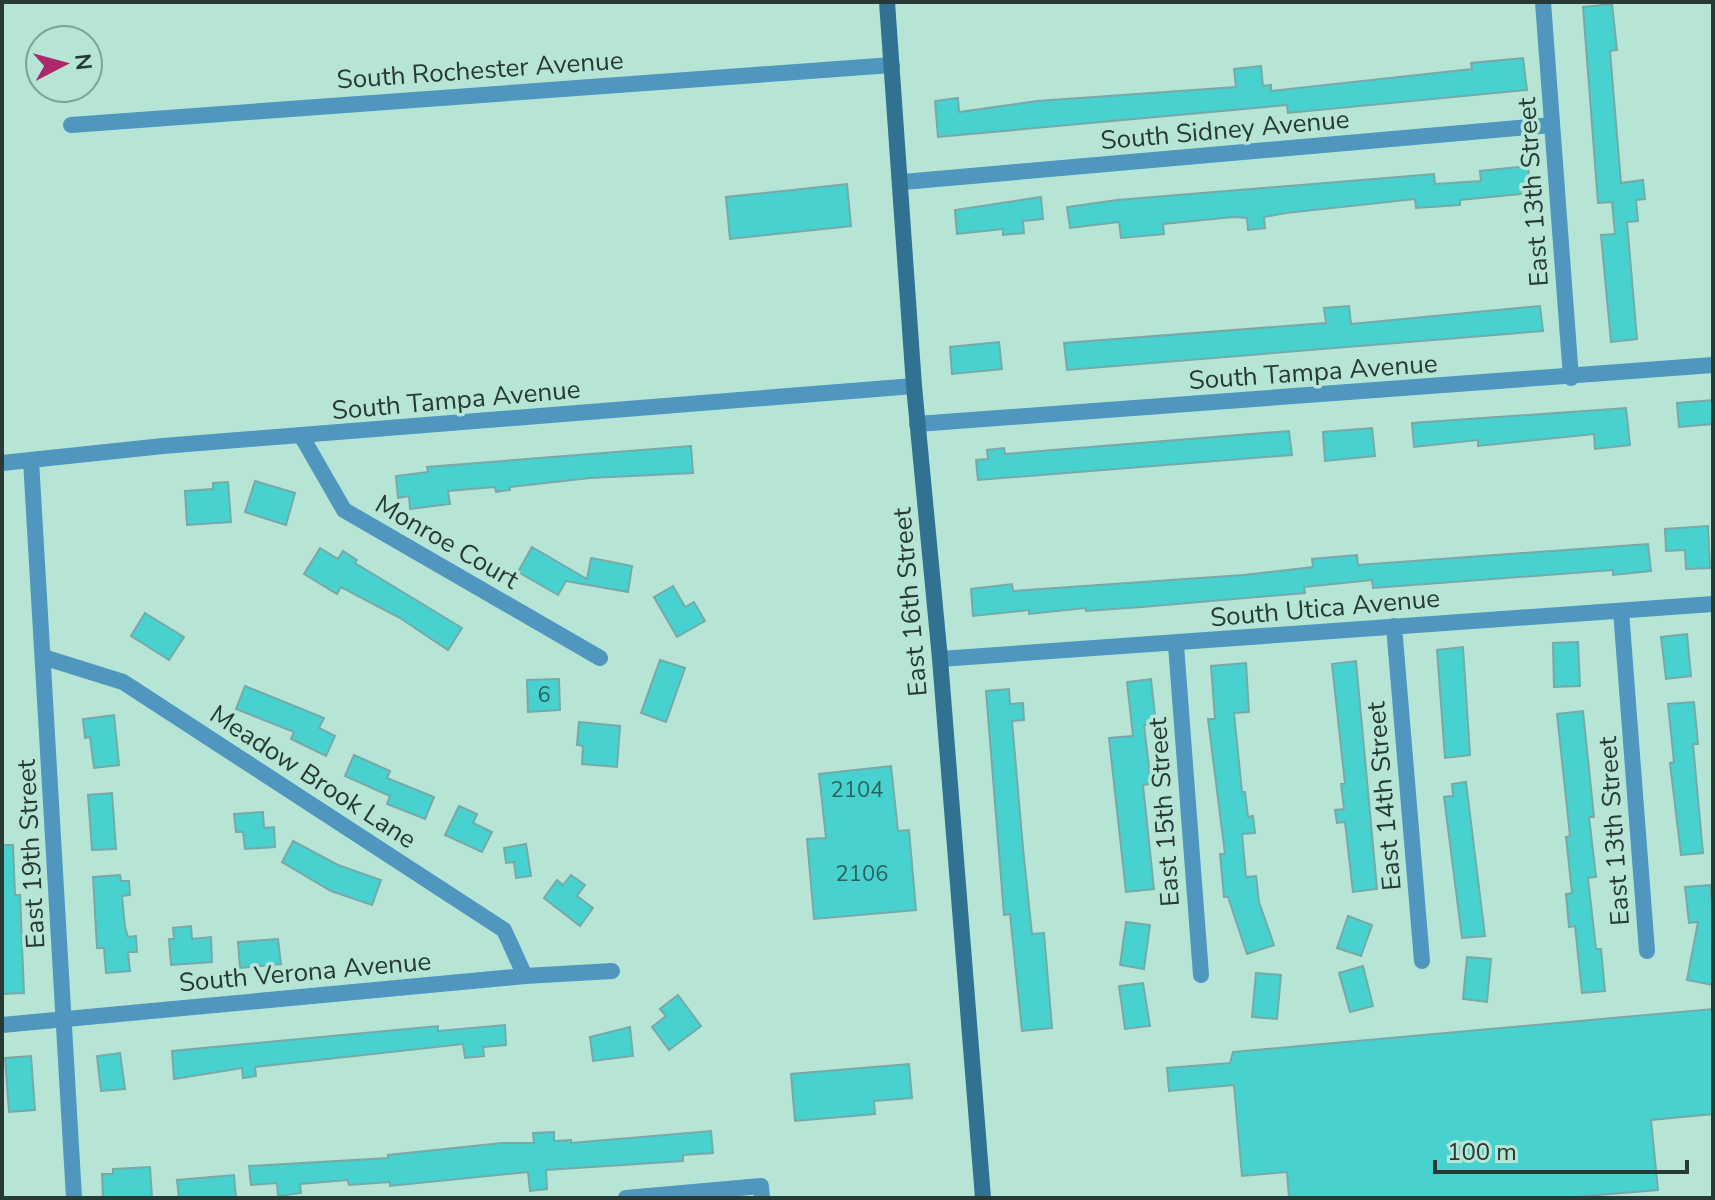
<svg xmlns="http://www.w3.org/2000/svg" width="1715" height="1200" viewBox="0 0 1715 1200" font-family="'Nunito Sans',sans-serif">
	<rect width="100%" height="100%" fill="#b6e5d6"/>
	<path fill="#47d2d0" stroke="#77a9a8" stroke-width="2" d="M1612 4 1617 50 1610 51 1621 183 1643 180 1645 199 1636 200 1638 221 1627 222 1637 339 1611 342 1601 235 1615 234 1612 202 1598 203 1583 7Z
		M1523 58 1527 90 1288 113 1287 105 938 137 935 101 958 98 959 112 1037 101 1236 87 1234 69 1261 66 1263 86 1271 85V91L1472 69 1471 63Z
		M1528 166 1531 193 1460 200V205L1416 208 1415 199 1286 213 1264 217 1265 228 1248 230 1247 218 1234 217 1163 224 1164 234 1121 238 1119 222 1070 228 1067 207 1117 200 1434 174 1435 184 1481 181 1480 171Z
		M847 184 851 226 730 239 726 197Z
		M1041 197 1043 219 1023 221 1024 233 1003 235V229L957 234 955 210Z
		M1349 306 1351 324 1540 306 1543 331 1067 370 1064 343 1326 323 1324 308Z
		M999 342 1002 369 952 374 950 347Z
		M1713 400V424L1679 427 1677 403Z
		M1626 408 1630 445 1595 449 1594 434 1478 446V440L1414 447 1412 423Z
		M1372 428 1375 456 1325 461 1323 432Z
		M1289 431 1292 455 978 480 976 460 988 459 987 450 1004 448 1005 454Z
		M691 446 693 473 590 478 510 487V490L496 492 495 487 448 491 450 504 410 509 409 496 398 498 396 476 428 472 427 467Z
		M255 481 295 493 286 525 245 512Z
		M228 482 231 522 187 525 185 491 213 489V483Z
		M1708 526 1710 568 1686 569 1685 550 1666 551 1665 529Z
		M1648 544 1651 571 1613 575V570L1373 588 1372 580 1304 587 1305 593 1142 607 1086 611V608L1029 614V610L973 616 971 589 1012 584 1013 591 1243 575 1313 567 1312 559 1357 555 1358 565Z
		M532 547 587 579 591 558 632 566 628 592 566 581 558 595 518 572Z
		M320 548 338 559 343 551 357 560 355 563 462 628 448 650 400 618 341 587 337 594 304 574Z
		M673 586 685 607 694 602 705 621 677 637 654 597Z
		M145 613 184 637 169 660 131 636Z
		M1687 634 1691 676 1666 679 1661 637Z
		M1578 642 1580 686 1554 687 1553 643Z
		M1463 647 1470 755 1445 758 1437 650Z
		M660 660 685 668 666 722 641 713Z
		M1356 661 1377 889 1353 892 1345 822 1337 823 1335 810 1344 809 1341 784H1345L1332 664Z
		M1246 663 1249 712 1234 713 1242 792H1245L1248 817 1253 816 1255 833 1242 834 1246 877 1256 876 1259 902 1274 945 1247 954 1228 897H1224L1220 854H1225L1208 719H1215L1211 666Z
		M559 679 560 710 528 712 527 680Z
		M1151 679 1156 724 1144 725 1151 784 1143 785 1154 889 1126 892 1109 738 1133 736 1127 682Z
		M245 686 324 718 319 728 335 736 326 756 291 739 294 732 236 709Z
		M1009 689 1010 704 1023 703 1024 720 1012 721 1023 848 1032 934 1044 933 1052 1028 1022 1031 1010 914 1004 915 986 691Z
		M1694 702 1698 744H1693L1703 853 1681 855 1670 763 1674 762 1668 704Z
		M1583 711 1594 817H1589L1596 877 1588 878 1596 949H1601L1605 991 1582 993 1575 926 1569 927 1566 894 1572 893 1566 837 1570 836 1557 714Z
		M114 715 119 765 94 768 90 737 85 738 83 719Z
		M579 722 620 726 617 767 582 764 583 746 577 745Z
		M354 755 390 771 387 778 434 797 425 819 387 804 390 796 345 776Z
		M891 766 898 831 909 830 916 910 814 919 807 839 826 838 819 774Z
		M1466 782 1485 936 1462 938 1444 797 1453 796 1452 784Z
		M112 793 116 849 92 850 88 795Z
		M459 806 477 814 473 823 492 832 482 852 445 835Z
		M263 812 264 828 274 827 275 847 245 849 243 832H236L234 814Z
		M293 841 338 865 381 880 372 905 331 891 282 862Z
		M526 844 531 876 516 878 514 862 506 863 504 848Z
		M2 845H13L15 895H20L24 993 2 994Z
		M120 875 121 881H129L130 895 122 896 125 927 128 937 136 936 137 952H128L130 971 106 973 104 948H97L93 877Z
		M571 875 585 885 577 896 593 908 580 926 544 898 557 880 563 885Z
		M1710 885 1713 912V985L1687 980 1698 922 1689 923 1685 887Z
		M1348 916 1372 925 1361 956 1337 948Z
		M1126 922 1150 925 1144 969 1120 965Z
		M191 926 192 939 211 937 212 962 171 965 169 939H174L173 928Z
		M278 939 281 964 240 968 238 942Z
		M1467 957 1491 959 1487 1002 1463 999Z
		M1363 966 1373 1006 1350 1012 1339 973Z
		M1256 973 1281 975 1277 1019 1252 1017Z
		M1143 983 1150 1026 1125 1029 1119 986Z
		M678 995 701 1026 669 1050 652 1027 666 1016 660 1009Z
		M1713 1009V1114L1651 1120 1658 1190 1562 1198H1289L1287 1172 1242 1176 1234 1085 1169 1091 1167 1068 1230 1063 1233 1052Z
		M505 1025 506 1045 483 1047 484 1056 465 1058 463 1044 255 1067 256 1076 243 1078 242 1068 174 1079 172 1051 438 1026V1031Z
		M630 1027 633 1056 593 1061 590 1037Z
		M120 1053 125 1089 101 1091 97 1056Z
		M31 1056 35 1110 9 1112 5 1058Z
		M909 1064 912 1098 874 1101 875 1114 795 1121 791 1074Z
		M711 1131 713 1153 683 1155V1161L546 1170 547 1189 530 1191 528 1172 390 1186V1182L349 1185 348 1180 300 1184 301 1193 278 1196 277 1183 251 1185 249 1166 388 1158V1155L502 1143H534L533 1133 554 1132V1141L571 1140V1143Z
		M150 1167 152 1198H103L102 1174H113V1169Z
		M234 1175 236 1198H179L177 1180Z"/>
	<g fill="none" stroke-linecap="round" stroke-linejoin="round">
		<path stroke="#4f97be" stroke-width="16" d="M1543 2 1571 378
			M71 125 892 65
			M903 182 1552 125
			M917 424 1713 365
			M302 437 344 510 600 658
			M31 460 74 1198
			M2 463 163 446 914 386
			M1621 611 1647 951
			M1394 626 1422 961
			M1176 645 1201 975
			M43 657 123 682 504 930 525 976
			M940 659 1713 604
			M2 1025 525 976 612 971
			M626 1198 761 1186 762 1198"/>
		<path stroke="#317293" stroke-width="16" d="M887 2 914 386 940 659 983 1198"/>
	</g>
	<g text-anchor="middle" dominant-baseline="central" stroke-width="7" stroke-linejoin="round" paint-order="stroke">
		<g font-size="22" fill="#2f605c">
			<text x="544" y="695">6</text>
			<text x="857" y="790">2104</text>
			<text x="862" y="874">2106</text>
		</g>
		<g font-size="26" fill="#273a35" stroke="#b6e5d6">
			<text transform="translate(480 70) rotate(-4)">South Rochester Avenue</text>
			<text transform="translate(1225 130) rotate(-5)">South Sidney Avenue</text>
			<text transform="translate(1533 192) rotate(-94)">East 13th Street</text>
			<text transform="translate(1313 372) rotate(-4)">South Tampa Avenue</text>
			<text transform="translate(456 400) rotate(-5)">South Tampa Avenue</text>
			<text transform="translate(447 542) rotate(30)">Monroe Court</text>
			<text transform="translate(910 602) rotate(-95)">East 16th Street</text>
			<text transform="translate(1325 608) rotate(-5)">South Utica Avenue</text>
			<text transform="translate(313 777) rotate(33)">Meadow Brook Lane</text>
			<text transform="translate(1384 796) rotate(-95)">East 14th Street</text>
			<text transform="translate(1164 812) rotate(-94)">East 15th Street</text>
			<text transform="translate(1614 831) rotate(-94)">East 13th Street</text>
			<text transform="translate(31 854) rotate(-93)">East 19th Street</text>
			<text transform="translate(305 972) rotate(-5)">South Verona Avenue</text>
		</g>
	</g>
	<rect width="1715" height="1200" fill="none" stroke="#273a35" stroke-width="8"/>
	<g transform="translate(64 64) rotate(84)"><circle r="38" fill="#b6e5d6" stroke="#7da196" stroke-width="2"/>
	<path d="M0-6L14 30L0 20L-14 30Z" fill="#ad276d"/>
	<text y="-12" font-size="22" font-weight="bold" text-anchor="middle" fill="#273a35">N</text>
	</g>
	<path d="M1435 1160v12h252v-12" fill="none" stroke="#273a35" stroke-width="4"/>
	<text x="1447" y="1160" font-size="24" fill="#273a35" stroke="#b6e5d6" stroke-width="6" paint-order="stroke">100 m</text>
</svg>
